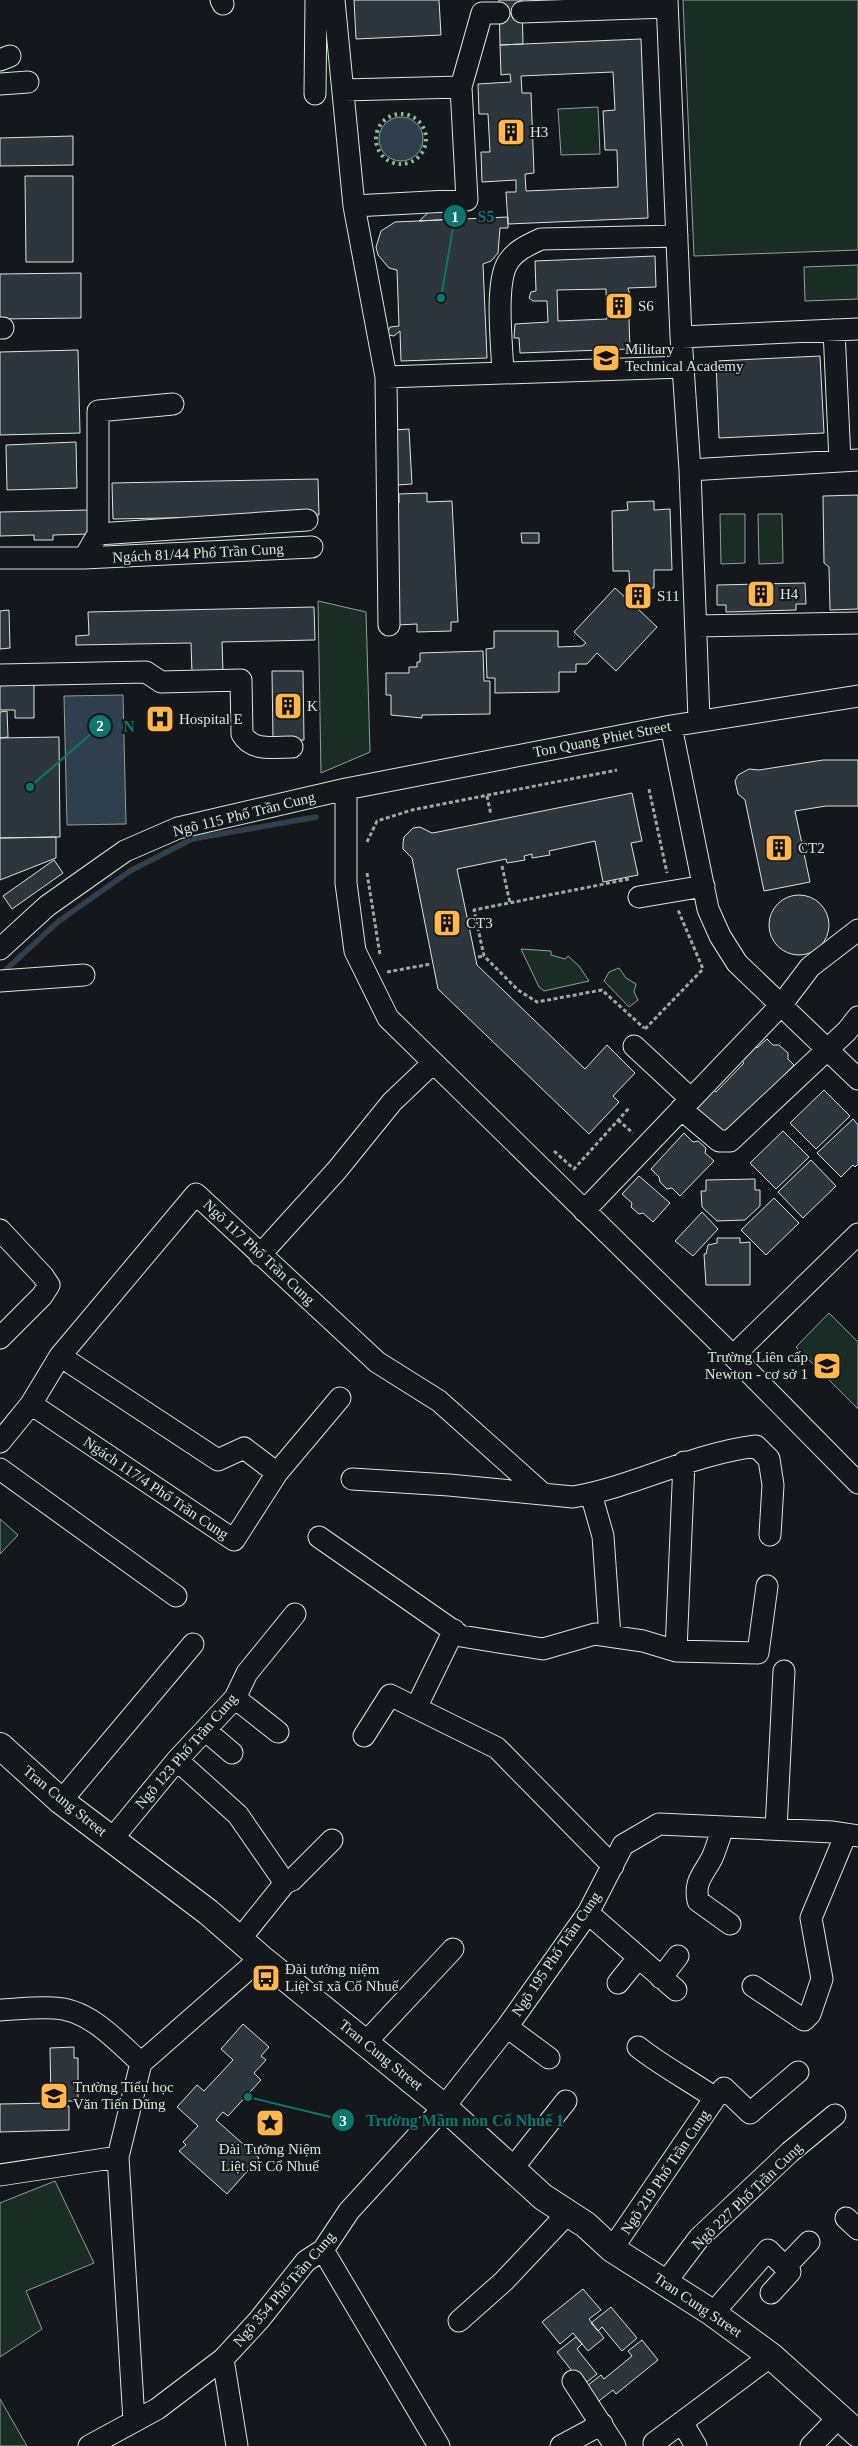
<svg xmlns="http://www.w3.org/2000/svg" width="858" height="2446" viewBox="0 0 858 2446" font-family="'Times New Roman',serif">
	<rect width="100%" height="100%" fill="#14181c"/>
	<path fill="#1a2d24" stroke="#939e99" d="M683 0H858V250L694 256Z
		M598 107 600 154 561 155 558 109Z
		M858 265V299L805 301 804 267Z
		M720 514H745V563L721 564Z
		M758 514H782L783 563 759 564Z
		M318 601 366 612 370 752 321 773Z
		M521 949 551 951V955L565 959 568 956 579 966 589 981 544 991 539 987Z
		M619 968 626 978 636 984 634 992 638 1000 629 1007 604 981 609 972Z
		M829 1313 858 1342V1409L796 1347Z
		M0 1519 18 1535 0 1554Z
		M55 2181 94 2263 26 2291 42 2329 0 2357V2203Z
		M0 2399 27 2446H0Z"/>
	<path fill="#2f3f4d" stroke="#939e99" d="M379 139a22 22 0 1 1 44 0a22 22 0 1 1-44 0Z
		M123 695 126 824 67 825 64 696Z"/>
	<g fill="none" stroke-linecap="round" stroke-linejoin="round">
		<path stroke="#2f3f4d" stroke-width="5.5" d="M0 975 59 921 130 871 192 839 316 817"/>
	</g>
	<path fill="#2c363c" stroke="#d8e6dc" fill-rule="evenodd" d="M354 0H439L441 35 356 39Z
		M499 0H522L523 44 500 45Z
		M641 39 648 218 508 224 506 192H516V180L482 182 481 152H490L488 114H479L478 84 511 82 510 74 501 75 500 45ZM613 72 615 110 603 111 605 150H617L618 187 526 191 525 174 534 173 531 93H522L521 76Z
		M73 136V165L0 166V138Z
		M25 176H73V262H26Z
		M430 211H443L454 219 419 221Z
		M508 217V228H500L498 253 491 261 483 264 487 358 401 361 400 331 394 336 389 335 388 331 390 327 399 326 397 270 389 268 378 255 376 247 381 231 395 222Z
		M655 256 656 287 628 288 632 303 629 319 630 349 520 353 519 338H514L515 324 548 322 547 301H533L529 298 531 292 536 291 535 261ZM606 289 607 319 558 321 557 290Z
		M81 273V318L0 319V274Z
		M78 350 80 433 0 435V352Z
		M820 356 824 433 719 438 716 361Z
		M409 429 412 484 397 485 393 430Z
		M76 442 77 488 7 490 6 445Z
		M318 479 319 515 113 519 112 483Z
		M427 493V502L452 501 458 622H451V631L417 632V624L398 625 392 504 399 503V494Z
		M858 495V609L830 610 829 567 824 563 823 496Z
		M654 501V510L670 509 672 570H654V588H647V599L638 609 657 627 616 671 597 653 587 664H576V672H559V692L495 693V678H487L486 649 494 648V631H558V647L582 646 586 643 574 632 615 588 626 598 630 594 629 571H613L612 511 628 510 627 502Z
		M88 510 89 534 53 535V540H34V535L0 536V512Z
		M521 533H539V543H522Z
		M805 583 806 604H796V610L726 612V605H717V585Z
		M314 607 315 640 222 642 223 672 192 673 191 643 76 645V636L89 635 88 612Z
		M9 610 10 648 0 649V611Z
		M483 651 484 681H490V714L422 715V718L391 715V695H386V673H409V667H417V662H420V653Z
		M272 671H303L304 740H273Z
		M0 679H34V718H15V710H0Z
		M7 711 8 737 0 738V712Z
		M59 737 60 837 0 838V738Z
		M823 760H858V806H826L795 811 810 882 764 891 745 800 738 794 735 781 738 775 749 769 759 770Z
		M632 793 642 841 631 843 638 875 603 882 595 841 549 851 550 855 532 858V854L524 856 525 860 507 863 506 859 457 869 477 965 585 1069 607 1045 635 1073 613 1096 619 1102 589 1134 438 989 412 858 403 849V843L404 837 413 828 420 827 432 833 438 832Z
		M56 837V858L0 880V838Z
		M54 860 63 873 12 909 3 896Z
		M769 925a30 30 0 1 1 60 0a30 30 0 1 1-60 0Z
		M767 1039 773 1045H779L788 1053V1059L794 1065 725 1136 695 1108 713 1089 716 1092 744 1063 741 1060 755 1046 757 1048Z
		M824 1090 850 1116 816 1149 790 1123Z
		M853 1119 858 1125V1164L855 1167 853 1165 841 1177 817 1153Z
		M783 1131 809 1157 776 1189 750 1163Z
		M684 1133 693 1142 698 1141 706 1148 705 1153 714 1161 680 1196 672 1188 667 1189 660 1182 659 1177 651 1169Z
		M811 1160 836 1186 803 1218 778 1192Z
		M639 1176 670 1203 653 1222 643 1213 639 1214 631 1207 632 1203 622 1194Z
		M755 1179V1190H760V1206L745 1220 717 1221 702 1207 701 1191H706V1180Z
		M774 1198 799 1223 766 1255 741 1230Z
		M702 1212 718 1229 693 1256 675 1241Z
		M717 1238H740V1243L750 1242V1285H706L704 1254H706L708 1245 717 1243Z
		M243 2024 269 2047 261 2056 266 2060 254 2073 261 2080 228 2116 223 2112 216 2120 259 2158 227 2194 179 2151 186 2145 183 2142 198 2126 177 2107 197 2085 204 2091 233 2060 221 2049Z
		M74 2047V2058H78V2101H65V2106H69V2130L0 2132V2104L51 2103 50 2048Z
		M583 2289 601 2310 589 2319 604 2338 588 2351 573 2333 560 2344 542 2322Z
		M611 2307 637 2338 622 2351 602 2327 598 2331 591 2323Z
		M576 2337 582 2344 577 2349 597 2374 583 2385 557 2352Z
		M642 2340 658 2360 616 2394 613 2390 595 2404 583 2389 601 2375 604 2379 632 2356 628 2351Z"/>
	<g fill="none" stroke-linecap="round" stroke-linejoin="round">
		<defs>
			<path id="minor" d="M221 0 223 4
				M334 0 354 206 386 377 389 625
				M667 0 681 337 858 329
				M522 12 667 7
				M0 60 10 56
				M0 84 28 82
				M343 90 461 87
				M315 94 316 0
				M354 206 467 200 461 87 482 13H499
				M0 328H3
				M834 330 840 461
				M681 337 690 470 699 720
				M503 373C502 346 495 286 507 264 514 251 528 245 541 239L677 236
				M386 377 683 367
				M690 470 858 460
				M98 534 307 520
				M0 558H84L312 547
				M84 558 98 534V411L173 404
				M696 626 858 623
				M0 675 146 672 161 682 241 680 242 734C252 752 274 747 292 747
				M671 726 708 909 720 936 737 963 858 1079
				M346 789V883L355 951 388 1018 733 1356 858 1483
				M639 897 704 886
				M0 949 47 906 125 851 178 828 346 789 671 726 858 696
				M0 981 84 975
				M634 1046 691 1099
				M681 1109 719 1141H730L847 1031 858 1017
				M584 1211 782 1004 810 967 858 930
				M0 1230 43 1276 49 1285 42 1296 0 1338
				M260 1255 337 1170 392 1102 433 1063
				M60 1356 218 1460 244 1448 277 1473
				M733 1356 858 1234
				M31 1404 234 1540 277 1473 340 1398
				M0 1442 31 1404 60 1356 196 1194 377 1362 439 1401 542 1493
				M0 1469 176 1596
				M352 1479 449 1485 573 1497C636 1486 692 1454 756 1446L769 1459 773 1485 770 1535
				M591 1494 603 1536 610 1636
				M319 1537 461 1636 543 1649 595 1634 643 1641 676 1651 758 1653 767 1586
				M676 1651 684 1462
				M235 1698 278 1732
				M416 1708 454 1630
				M205 1730 232 1753
				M364 1736 390 1695 497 1748 613 1866
				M177 1760 238 1815 285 1883
				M61 1801 193 1644
				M723 1828C719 1838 716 1849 712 1858 703 1875 694 1881 698 1901L730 1924
				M776 1829 784 1671
				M112 1839 177 1760 235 1698 247 1673 295 1614
				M588 1913 676 1990
				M240 1939 285 1883 292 1880 332 1840
				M661 1978 678 1956
				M618 1983 638 1958
				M753 1986 804 2020 810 2014 822 1979 811 1918 846 1834
				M0 2010C18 2009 36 2007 54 2008 89 2009 117 2041 141 2063
				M507 2027 549 2058
				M366 2042 453 1949
				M715 2098 724 2088 750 2113 798 2072
				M118 2157 134 2421
				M512 2169 566 2101
				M0 2175 118 2157 141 2063 261 1958
				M846 2218 858 2229
				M612 2249 715 2098C689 2080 662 2066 638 2047
				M323 2250 439 2446
				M785 2267 809 2242
				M665 2283 699 2238 790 2152 835 2115
				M713 2313 768 2250 790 2272 771 2293
				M459 2321 504 2281 568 2213
				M223 2359 237 2446
				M573 2381 615 2446
				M682 2422 696 2446
				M89 2446 157 2409 223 2359 259 2320 306 2261 323 2250 349 2211 444 2107 507 2027 588 1913 623 1845 659 1824 833 1832 858 1836
				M561 2446 602 2424
				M656 2446 654 2443 771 2356
				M811 2446 839 2417"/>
			<path id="major" d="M0 1746 61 1801 208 1912 261 1958 444 2107 543 2197 586 2225 612 2249 711 2312 771 2356 858 2434"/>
		</defs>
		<use href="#minor" stroke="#d8e6dc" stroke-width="23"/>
		<use href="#major" stroke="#d8e6dc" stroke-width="28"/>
		<path stroke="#9da8a2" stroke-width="3" stroke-dasharray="4 2.5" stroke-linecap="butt" d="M649 789 667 873
			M487 796 491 815
			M367 842 377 821 412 810 617 770
			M502 866 510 903
			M367 873 380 955
			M629 879 474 910 484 956 518 990 537 1002 602 990 644 1028
			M478 957 484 956
			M387 972 431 964
			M645 1029 703 969 678 910
			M618 1120 633 1133
			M554 1151 574 1169 630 1107"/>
		<use href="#minor" stroke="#14181c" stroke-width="21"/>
		<use href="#major" stroke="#14181c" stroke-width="26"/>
		<path stroke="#8ac095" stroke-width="4" stroke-dasharray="2.5 4" stroke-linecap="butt" d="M376 139a25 25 0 1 1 50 0a25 25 0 1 1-50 0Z"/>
	</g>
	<defs>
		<symbol id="building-square" viewBox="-11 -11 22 22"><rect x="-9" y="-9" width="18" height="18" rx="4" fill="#ffb74d" stroke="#14181c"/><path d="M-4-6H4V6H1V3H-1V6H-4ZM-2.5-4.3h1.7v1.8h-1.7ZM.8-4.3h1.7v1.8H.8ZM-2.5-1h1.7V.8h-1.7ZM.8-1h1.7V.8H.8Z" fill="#111"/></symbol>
		<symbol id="university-square" viewBox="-11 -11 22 22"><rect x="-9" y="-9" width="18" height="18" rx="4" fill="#ffb74d" stroke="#14181c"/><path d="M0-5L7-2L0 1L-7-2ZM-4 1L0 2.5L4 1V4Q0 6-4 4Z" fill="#111"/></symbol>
		<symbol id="hospital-square" viewBox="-11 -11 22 22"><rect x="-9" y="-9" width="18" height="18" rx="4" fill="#ffb74d" stroke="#14181c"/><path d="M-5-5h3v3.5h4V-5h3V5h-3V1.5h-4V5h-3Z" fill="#111"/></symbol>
		<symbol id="school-square" viewBox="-11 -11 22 22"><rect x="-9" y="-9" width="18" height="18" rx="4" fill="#ffb74d" stroke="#14181c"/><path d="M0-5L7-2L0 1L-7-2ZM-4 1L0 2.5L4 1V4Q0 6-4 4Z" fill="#111"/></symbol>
		<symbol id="bus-square" viewBox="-11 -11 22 22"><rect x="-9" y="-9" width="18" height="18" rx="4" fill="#ffb74d" stroke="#14181c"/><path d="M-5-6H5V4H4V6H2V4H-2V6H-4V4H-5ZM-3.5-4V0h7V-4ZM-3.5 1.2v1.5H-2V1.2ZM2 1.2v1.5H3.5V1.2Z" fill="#111"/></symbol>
		<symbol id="sight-square" viewBox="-11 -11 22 22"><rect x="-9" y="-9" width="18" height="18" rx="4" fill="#ffb74d" stroke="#14181c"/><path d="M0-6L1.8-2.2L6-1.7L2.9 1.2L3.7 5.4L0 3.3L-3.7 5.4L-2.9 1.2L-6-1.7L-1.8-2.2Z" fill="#111"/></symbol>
	</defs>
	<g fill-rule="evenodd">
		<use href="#building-square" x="495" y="116" width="32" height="32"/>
		<use href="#building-square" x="603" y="290" width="32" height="32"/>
		<use href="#university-square" x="590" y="342" width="32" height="32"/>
		<use href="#building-square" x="745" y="578" width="32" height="32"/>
		<use href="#building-square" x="622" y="580" width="32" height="32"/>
		<use href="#building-square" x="272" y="690" width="32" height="32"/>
		<use href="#hospital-square" x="144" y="703" width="32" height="32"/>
		<use href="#building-square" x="763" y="832" width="32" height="32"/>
		<use href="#building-square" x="431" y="907" width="32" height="32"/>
		<use href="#school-square" x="811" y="1350" width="32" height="32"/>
		<use href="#bus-square" x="250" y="1962" width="32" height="32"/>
		<use href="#school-square" x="38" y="2080" width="32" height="32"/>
		<use href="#sight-square" x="254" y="2107" width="32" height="32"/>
	</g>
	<g text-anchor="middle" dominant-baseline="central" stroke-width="4" stroke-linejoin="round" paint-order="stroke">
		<g font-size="15" fill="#d8e6dc" stroke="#14181c" text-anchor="start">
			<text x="530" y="132">H3</text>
			<text x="638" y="306">S6</text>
			<text x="625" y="349">Military<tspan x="625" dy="17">Technical Academy</tspan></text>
			<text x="780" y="594">H4</text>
			<text x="657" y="596">S11</text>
			<text x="307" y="706">K</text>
			<text x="179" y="719">Hospital E</text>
			<text x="798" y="848">CT2</text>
			<text x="466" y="923">CT3</text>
			<text x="808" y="1357" text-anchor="end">Trường Liên cấp<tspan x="808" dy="17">Newton - cơ sở 1</tspan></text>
			<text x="285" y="1969">Đài tưởng niệm<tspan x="285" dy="17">Liệt sĩ xã Cổ Nhuế</tspan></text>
			<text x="73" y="2087">Trường Tiểu học<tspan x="73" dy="17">Văn Tiến Dũng</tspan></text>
			<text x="270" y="2149" text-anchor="middle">Đài Tưởng Niệm<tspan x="270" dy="17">Liệt Sĩ Cổ Nhuế</tspan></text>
		</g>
		<g font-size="15" fill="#d8e6dc" stroke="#14181c">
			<text transform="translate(198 553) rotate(-3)">Ngách 81/44 Phố Trần Cung</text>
			<text transform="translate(602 739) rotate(-11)">Ton Quang Phiet Street</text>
			<text transform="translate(244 814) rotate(-14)">Ngõ 115 Phố Trần Cung</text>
			<text transform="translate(259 1252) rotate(43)">Ngõ 117 Phố Trần Cung</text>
			<text transform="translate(156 1488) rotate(34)">Ngách 117/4 Phố Trần Cung</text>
			<text transform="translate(186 1751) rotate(-49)">Ngõ 123 Phố Trần Cung</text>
			<text transform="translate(65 1801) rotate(39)">Tran Cung Street</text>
			<text transform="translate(556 1954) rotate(-56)">Ngõ 195 Phố Trần Cung</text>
			<text transform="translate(381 2055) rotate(39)">Tran Cung Street</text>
			<text transform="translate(665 2172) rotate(-56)">Ngõ 219 Phố Trần Cung</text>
			<text transform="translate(747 2196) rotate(-44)">Ngõ 227 Phố Trần Cung</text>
			<text transform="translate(284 2289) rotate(-49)">Ngõ 354 Phố Trần Cung</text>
			<text transform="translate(698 2305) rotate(34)">Tran Cung Street</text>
		</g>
	</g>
	<path fill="none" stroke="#0f766e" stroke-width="2" d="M441 298L455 216M30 787L100 726M248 2097L343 2120"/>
	<g fill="#0f766e" stroke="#14181c" stroke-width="2">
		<circle cx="441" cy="298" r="5"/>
		<circle cx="30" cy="787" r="5"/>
		<circle cx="248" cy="2097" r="5"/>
		<circle cx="455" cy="216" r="12"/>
		<circle cx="100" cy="726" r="12"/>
		<circle cx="343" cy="2120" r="12"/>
	</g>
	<g font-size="15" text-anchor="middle" font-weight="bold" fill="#fff">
		<text x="455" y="222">1</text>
		<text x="100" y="731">2</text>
		<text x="343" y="2126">3</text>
	</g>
	<g font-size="16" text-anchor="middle" font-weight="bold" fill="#0f766e" stroke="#14181c" stroke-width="4" stroke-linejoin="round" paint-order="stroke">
		<text x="486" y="222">S5</text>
		<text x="129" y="732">N</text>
		<text x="465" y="2126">Trường Mầm non Cổ Nhuế 1</text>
	</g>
</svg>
